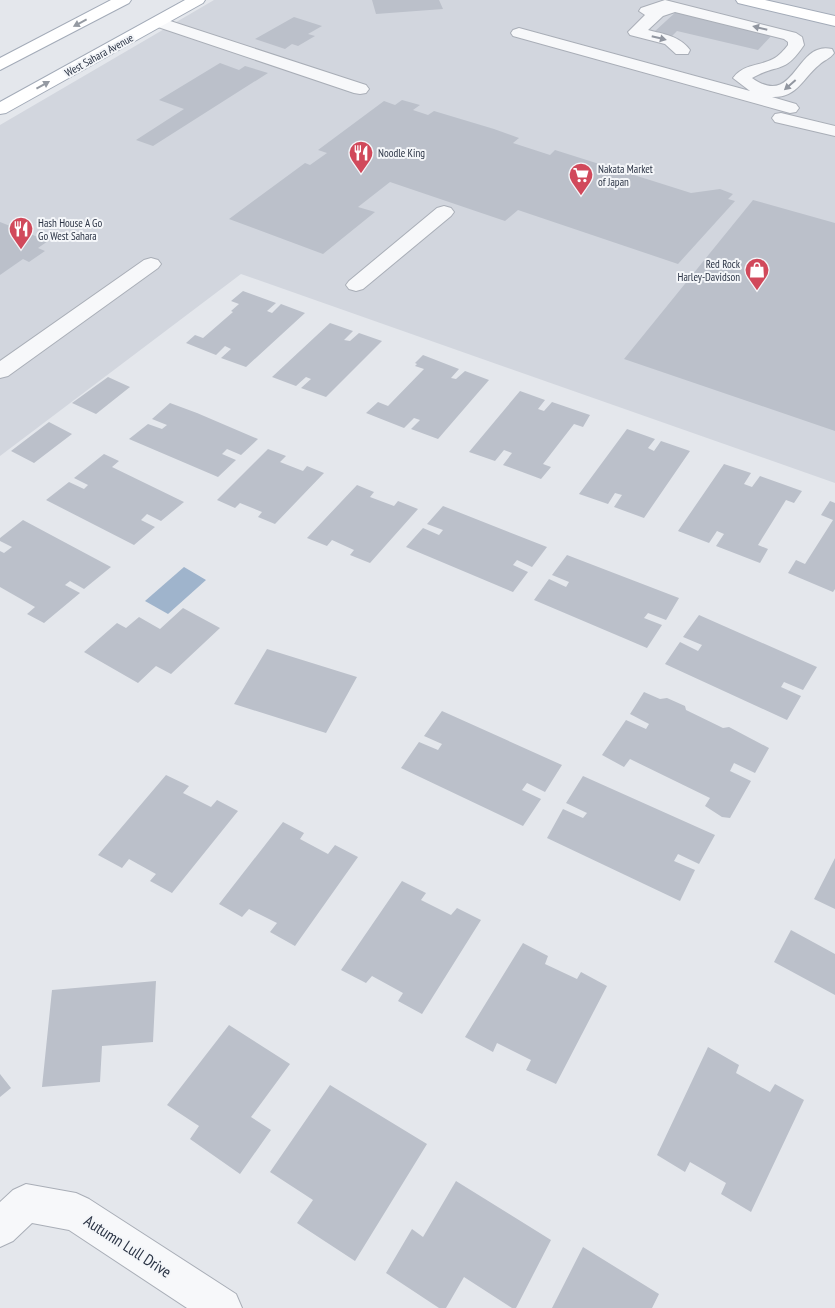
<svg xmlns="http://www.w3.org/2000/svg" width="835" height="1308" viewBox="0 0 835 1308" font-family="'PT Sans Narrow',sans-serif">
	<rect width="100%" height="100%" fill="#e4e7ec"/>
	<path fill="#d2d6de" d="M214 0H835V483L241 274 0 456V125Z"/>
	<path fill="#9fb4cc" d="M184 567 206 580 168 614 145 601Z"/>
	<path fill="#bbc0ca" d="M372 0H439L443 9 376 14Z
		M678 10 774 33 758 50 677 31 671 37 654 32Z
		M294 17 322 26 308 34 315 36 298 46 292 44 285 49 255 39Z
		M220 63 239 70 245 66 268 73 153 146 136 140 184 109 159 100Z
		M402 100 420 105 413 110 428 115 434 111 494 129 519 138 513 143 550 155 555 150 691 193 720 189 733 194 728 199 735 201 678 264 518 210 505 221 390 182 358 207 375 212 323 254 229 219 305 163 310 165 327 153 318 150 384 101 395 105Z
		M753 200 835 223V431L624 359Z
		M0 222 48 241 38 248 45 251 29 262 23 259 0 275Z
		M243 291 276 303 267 311 272 313 281 304 305 313 246 367 221 358 231 349 225 346 216 355 186 343 195 335 203 338 233 312 231 311 239 304 231 301Z
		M330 323 353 331 344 340 350 341 359 333 382 341 326 397 301 388 311 379 306 377 296 386 272 377Z
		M423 355 459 369 451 378 456 379 465 371 489 380 438 439 411 429 420 420 414 418 404 428 366 413 378 402 388 406 424 369 415 366 417 364 415 363Z
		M108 377 130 387 96 414 72 403Z
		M520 391 545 400 538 409 544 411 552 402 590 415 583 427 574 424 543 464 551 467 541 479 503 465 512 453 504 450 495 461 469 452Z
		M170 403 197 413 258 439 241 455 227 449 222 454 236 460 218 477 129 439 148 424 162 429 167 425 152 419Z
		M49 422 72 434 34 463 11 451Z
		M627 429 655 439 648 448 654 451 661 441 690 451 644 518 614 507 622 495 615 493 608 504 579 494Z
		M268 449 286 456 280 462 303 471 307 466 324 473 275 524 258 517 262 512 240 503 235 508 217 500Z
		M104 454 119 461 112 467 184 502 161 521 147 514 141 520 155 527 134 545 46 500 69 482 84 489 88 485 74 478Z
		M724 464 751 473 744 484 752 487 760 476 802 491 794 503 786 500 758 545 768 549 760 563 716 546 724 534 717 531 709 543 678 531Z
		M357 485 374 492 370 497 394 506 398 501 418 509 370 563 350 555 354 550 332 540 327 546 307 538Z
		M830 501 835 503V589L833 592 788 573 796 560 805 564 833 520 821 515Z
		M443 506 547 547 532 567 517 560 513 565 528 572 513 592 406 547 423 528 439 535 443 530 427 524Z
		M23 520 111 567 84 589 70 581 65 585 80 593 44 623 27 614 35 607 0 587V551L4 553 12 547 0 541V538Z
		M567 555 679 598 666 620 648 613 644 618 662 625 647 648 534 600 549 579 566 587 569 582 552 575Z
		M183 608 220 628 171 674 156 666 138 683 84 652 117 623 126 628 139 617 160 629Z
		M699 615 817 667 803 690 784 682 781 687 801 696 787 720 665 664 680 642 698 651 702 645 683 637Z
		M267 649 357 677 326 733 234 704Z
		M644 692 660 699 667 698 685 706 686 710 723 728 729 727 769 748 755 773 734 763 730 771 751 781 730 818 722 817 705 806 710 798 630 759 624 767 602 755 626 720 646 729 649 724 630 714Z
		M442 711 562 765 545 792 527 783 522 790 541 799 523 826 401 768 419 742 438 750 442 744 424 736Z
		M166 775 189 786 183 793 211 807 217 800 238 811 172 893 150 881 156 874 129 859 122 868 98 855Z
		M583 776 715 835 699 864 678 854 674 861 695 870 680 901 547 838 563 809 583 818 587 813 566 803Z
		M283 822 304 833 300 839 328 854 335 845 358 857 295 946 270 932 277 923 249 909 242 917 219 904Z
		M835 858V909L814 899Z
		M402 881 426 893 421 900 451 915 457 908 481 920 422 1014 398 1001 403 993 372 976 366 983 341 970Z
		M791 930 835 954V995L774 962Z
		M523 943 548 956 545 964 577 979 581 972 607 986 556 1084 526 1070 531 1060 497 1043 493 1052 465 1037Z
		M156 981 153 1042 102 1046 100 1082 42 1087 52 990Z
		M229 1025 290 1064 251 1117 271 1130 240 1174 190 1139 199 1126 167 1105Z
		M708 1047 739 1065 736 1073 770 1092 775 1084 804 1100 751 1212 721 1194 726 1183 690 1162 685 1172 657 1155Z
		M0 1074 11 1088 0 1097Z
		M330 1085 427 1144 355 1261 297 1223 313 1200 270 1172Z
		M456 1181 551 1240 516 1308H512L464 1277 446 1308H439L386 1273 412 1229 423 1237Z
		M583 1247 659 1294 652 1308H552Z"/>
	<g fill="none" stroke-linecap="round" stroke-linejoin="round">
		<defs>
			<path id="minor" d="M665 0 796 33 802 37 804 45C784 75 778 63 752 78 796 109 795 40 832 49L834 53C830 59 824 60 819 65 802 79 797 98 772 97L796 104 799 108 796 112 790 113 513 36 511 33 513 30 519 28 750 91 733 78C743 64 760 66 773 59 779 56 784 50 788 45V42L784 39 675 12 663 16 648 30C663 34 680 36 690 50L688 54H676L665 44 630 35 628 32 645 15 639 11 641 8Z
				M158 17 366 85 369 89 366 93 360 94 354 93 152 25 150 22 152 19Z
				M781 113 835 126V136L775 122 772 118 775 114Z
				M444 206 451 208 454 212 451 216 363 289 356 291 349 289 346 285 349 281 437 208Z
				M151 258 158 260 161 264 158 268 8 376 0 378V361L144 260Z
				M26 1184 76 1193 89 1199 236 1294 242 1308H187L69 1230 32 1223 13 1241 0 1247V1202L13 1190Z"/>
			<path id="major" d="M111 0H131L129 3 0 70V58Z
				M185 0H205L203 3 6 113 0 114V102Z
				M736 0H765L835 16V26L738 3Z"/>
		</defs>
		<use href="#minor" stroke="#a9aeb7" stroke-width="2"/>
		<use href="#major" stroke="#a3abb8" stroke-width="2"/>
		<use href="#minor" fill="#f7f8fa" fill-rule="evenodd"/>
		<use href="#major" fill="#fff" fill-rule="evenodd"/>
	</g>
	<defs><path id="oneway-solid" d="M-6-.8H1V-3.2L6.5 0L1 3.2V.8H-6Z" transform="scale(1.25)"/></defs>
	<g fill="#959aa2">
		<use href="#oneway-solid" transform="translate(80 23) rotate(152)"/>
		<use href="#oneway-solid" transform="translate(43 85) rotate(-29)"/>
	</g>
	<g fill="#9196a0">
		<use href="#oneway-solid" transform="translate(760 28) rotate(-166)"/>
		<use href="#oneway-solid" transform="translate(659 38) rotate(14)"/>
		<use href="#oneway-solid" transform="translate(790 85) rotate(139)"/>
	</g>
	<defs>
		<symbol id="restaurant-pin" viewBox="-11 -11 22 30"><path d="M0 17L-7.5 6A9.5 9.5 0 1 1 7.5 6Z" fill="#d1495b" stroke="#f4f6f9"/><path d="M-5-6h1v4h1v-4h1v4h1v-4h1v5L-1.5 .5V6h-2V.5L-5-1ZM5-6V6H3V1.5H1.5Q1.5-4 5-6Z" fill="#fff"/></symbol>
		<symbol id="supermarket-pin" viewBox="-11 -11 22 30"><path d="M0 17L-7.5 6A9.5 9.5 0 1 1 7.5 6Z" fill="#d1495b" stroke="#f4f6f9"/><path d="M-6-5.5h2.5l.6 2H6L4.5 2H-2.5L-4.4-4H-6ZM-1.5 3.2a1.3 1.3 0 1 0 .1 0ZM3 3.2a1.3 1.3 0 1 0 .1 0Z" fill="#fff"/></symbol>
		<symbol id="shop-pin" viewBox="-11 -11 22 30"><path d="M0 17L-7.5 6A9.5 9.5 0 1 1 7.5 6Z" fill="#d1495b" stroke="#f4f6f9"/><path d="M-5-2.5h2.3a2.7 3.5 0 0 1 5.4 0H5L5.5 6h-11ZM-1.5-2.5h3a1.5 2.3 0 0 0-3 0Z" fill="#fff"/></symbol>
	</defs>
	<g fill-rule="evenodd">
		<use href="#restaurant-pin" x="347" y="139" width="28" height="38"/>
		<use href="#supermarket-pin" x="567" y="161" width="28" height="38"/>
		<use href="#restaurant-pin" x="7" y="215" width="28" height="38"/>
		<use href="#shop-pin" x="743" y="256" width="28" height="38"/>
	</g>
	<g text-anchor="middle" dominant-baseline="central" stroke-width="4" stroke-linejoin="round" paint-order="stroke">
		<g font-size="11" fill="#2b3445" stroke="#f4f6f9">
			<text transform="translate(99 55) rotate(-29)">West Sahara Avenue</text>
		</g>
		<g font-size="11" fill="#2b3445" stroke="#f4f6f9" text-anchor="start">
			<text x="378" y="153">Noodle King</text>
			<text x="598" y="169">Nakata Market<tspan x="598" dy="13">of Japan</tspan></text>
			<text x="38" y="223">Hash House A Go<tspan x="38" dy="13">Go West Sahara</tspan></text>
			<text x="740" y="264" text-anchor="end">Red Rock<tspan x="740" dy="13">Harley-Davidson</tspan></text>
		</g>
		<g font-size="16" fill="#2b3445" stroke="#f4f6f9">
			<text transform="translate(128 1246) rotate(33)">Autumn Lull Drive</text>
		</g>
	</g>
</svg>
